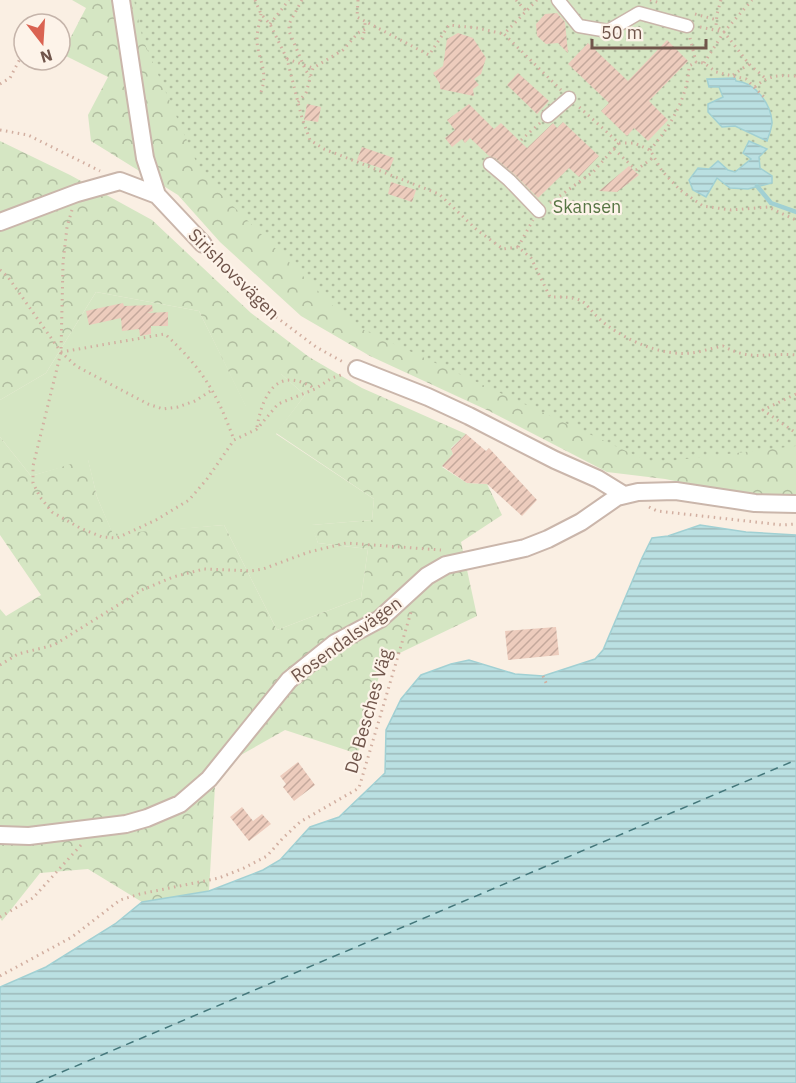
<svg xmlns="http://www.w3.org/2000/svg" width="796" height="1083" viewBox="0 0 796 1083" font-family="'IBM Plex Sans',sans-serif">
	<defs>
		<pattern id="forest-crowns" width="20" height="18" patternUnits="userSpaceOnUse" patternTransform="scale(1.5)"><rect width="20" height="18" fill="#d5e6c3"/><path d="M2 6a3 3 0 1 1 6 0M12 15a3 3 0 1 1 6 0" fill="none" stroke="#b1bda0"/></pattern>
		<pattern id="park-dots" width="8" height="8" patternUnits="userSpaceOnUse" patternTransform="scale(1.5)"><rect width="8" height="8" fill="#d5e6c3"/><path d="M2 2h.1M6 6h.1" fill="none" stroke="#b1bda0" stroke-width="1.8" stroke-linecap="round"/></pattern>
		<pattern id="water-rules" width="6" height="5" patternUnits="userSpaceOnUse" patternTransform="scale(1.5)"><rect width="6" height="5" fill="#bae0e2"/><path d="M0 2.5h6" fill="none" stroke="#9cb8b9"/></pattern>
		<pattern id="building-hatch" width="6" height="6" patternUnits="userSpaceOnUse" patternTransform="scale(1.5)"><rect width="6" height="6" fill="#edccbd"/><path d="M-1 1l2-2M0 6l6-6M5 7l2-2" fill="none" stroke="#c4a89c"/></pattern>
	</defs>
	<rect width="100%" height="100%" fill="#faefe3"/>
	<path fill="#d5e6c3" d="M96 292 199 311 246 406 280 373 305 395 276 434 374 499 372 520 312 525 318 543 368 549 361 598 277 630 224 525 113 535 97 497 88 460 31 476 0 437V400L46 373Z"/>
	<path fill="url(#forest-crowns)" d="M72 0H393L796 366V495L756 497 665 479 607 472 489 411 370 356 301 316 220 242 178 195 91 141 88 115 108 77 62 54 86 8Z
		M0 141 70 175 152 220 251 313 309 357 362 388 466 434 451 448 453 454 442 467 467 483 487 484 502 515 461 542 477 616 383 661 358 754 285 730 216 769 209 891 142 902 88 869 40 873 2 921 0 918V609L6 616 41 595 0 535V437L31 476 88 459 97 497 113 534 224 525 277 630 361 598 368 549 318 543 311 525 372 520 374 499 276 433 305 395 281 374 246 407 199 311 96 292 46 373 0 400Z"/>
	<path fill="url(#park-dots)" d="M134 0H796V446L652 463 351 324 202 175 143 40Z"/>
	<path fill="url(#water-rules)" stroke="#a1d0d3" stroke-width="1.5" d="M735 78 736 81C755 82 771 104 772 122 772 128 769 135 767 141L735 126 722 127 708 112V104L723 97 719 87H709L707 79Z
		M749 141 767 149 759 157 760 168 772 176V183L748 189 730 188 717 178 706 197 693 190 689 180 698 168 709 169 718 161 728 170 735 172 751 159 743 153Z
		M700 525 746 532 796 535V1083H0V987L46 967 115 924 142 902 209 891 263 870 280 860 310 827 339 817 385 773 386 730 401 699 421 675 451 664 469 660 515 674 543 676 595 659 603 650 642 558 652 538 668 536Z"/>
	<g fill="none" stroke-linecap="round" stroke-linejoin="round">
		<path stroke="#a1d0d3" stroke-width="4.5" d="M757 186 771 203 796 212"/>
		<path stroke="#44777b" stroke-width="1.5" stroke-dasharray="8 6" stroke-linecap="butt" d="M36 1083 796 760"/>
	</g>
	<path fill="url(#building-hatch)" d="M557 13 565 22 568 53 558 43 546 44 537 36 536 24 545 14Z
		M458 33 473 38 486 58 481 74 474 79 479 85 473 89 474 96 440 89V84L433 73 443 66 447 39Z
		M667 40 688 61 649 101 668 120 648 141 634 128 627 136 601 111 609 103 568 64 588 43 628 81Z
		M518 73 549 101 537 114 507 85Z
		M307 104 321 107 318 122 304 120Z
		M469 104 494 129 501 123 527 148 553 123 557 128 563 122 599 156 579 177 569 168 538 198 514 174 495 158 489 156 470 138 465 143 462 139 452 147 445 138 455 130 447 120Z
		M362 147 394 158 389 171 357 160Z
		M629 166 639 175 617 192 599 191Z
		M391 182 416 190 412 202 388 194Z
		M123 303 124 306 152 305 153 311 147 313 168 312V326H151V334L140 336 139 329 122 331 121 318 89 325 86 311Z
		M466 434 486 451 489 448 537 500 522 516 487 484 467 483 442 466 453 454 451 449Z
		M556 627 559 655 508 660 505 631Z
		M298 762 315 785 294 801 283 787 286 784 280 776Z
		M242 807 253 821 262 814 271 824 249 841 230 817Z"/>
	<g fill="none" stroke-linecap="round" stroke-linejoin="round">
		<defs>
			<path id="pedestrian" d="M558 0 579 26 608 31 639 13 687 26
				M548 116 569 98
				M490 164 509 180 539 211"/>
			<path id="minor" d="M121 0 145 158 157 195 203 244
				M0 222 77 193 120 181 157 195
				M357 369 428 397 469 416 555 460 598 479 624 495
				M0 835 29 836 126 824 147 818 180 804 209 779 289 680 335 643 380 619 427 576 446 565 525 548 548 539 581 522 617 497 638 492 676 491 755 503 796 504"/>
		</defs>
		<use href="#pedestrian" stroke="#cab6ab" stroke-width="15"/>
		<use href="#minor" stroke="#cab6ab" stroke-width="20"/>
		<path stroke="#d2afa1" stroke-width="3" stroke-dasharray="1.5 4.5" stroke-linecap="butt" d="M255 0 261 14 270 24 287 59 302 118 310 140 324 149 439 194 477 230 503 249 518 247 531 258 550 297C593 296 580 305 608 326 630 342 663 356 691 353 701 352 712 348 723 346 752 362 766 352 796 355
			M358 0 357 17 429 55 449 25 477 28 504 34
			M516 0 527 12
			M537 0 504 34 561 90
			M650 0 660 3
			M721 0 717 14 716 26 723 31
			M695 14 717 20
			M270 24 289 0
			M700 27 724 32 752 0
			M690 38 696 62 704 63 716 72 746 79 765 98
			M362 39 365 29
			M287 59 313 68
			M704 63 724 32 749 64 765 78
			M733 75 749 64
			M0 84 10 78 23 53
			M755 87C768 75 779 75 796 76
			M261 92C269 69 257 59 257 39 257 31 260 22 261 14
			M298 102 306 93 313 68 343 50 358 33 365 29V21
			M0 130 28 135 100 171
			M521 140 540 123
			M619 143H634L650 150 662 171 680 190 703 206 731 210 768 207 796 220
			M614 149 636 170
			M650 150C670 127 688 97 689 66L696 62
			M636 170 654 157
			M550 203 593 172 619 143 578 106
			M72 210 67 227 63 263 61 352 33 466V483L40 497 52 512 80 528 102 537 117 538 156 520 189 500 207 479 234 440 257 429 278 404 315 389 332 378 344 374
			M518 247 533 220
			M212 254 255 301 316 347 345 363
			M0 270 8 277 61 352 76 366 148 404 163 409 178 407 195 401 212 390
			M61 352 165 334C202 368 217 393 234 440
			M796 394 763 410 796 433
			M257 427C263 393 278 365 315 389
			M649 507 657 511 782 525 796 524
			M0 665 18 654 54 645 142 590 173 577 204 569 251 571 263 569 309 552 346 543 441 550
			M543 676 547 685
			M0 917 33 898 81 845
			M0 976 72 937 120 900 140 894 219 878 244 868 267 856 282 839 300 822 359 788 411 612"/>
		<use href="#pedestrian" stroke="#fff" stroke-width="12"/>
		<use href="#minor" stroke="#fff" stroke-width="16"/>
		<path stroke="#d2afa1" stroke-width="3" stroke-dasharray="1.5 4.5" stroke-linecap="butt" d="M302 0 289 24V31L305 69 310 77"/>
	</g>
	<g text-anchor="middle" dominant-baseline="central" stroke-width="4.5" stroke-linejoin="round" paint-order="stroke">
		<g font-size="18" fill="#577544" stroke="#fdf3e9">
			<text x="587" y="206">Skansen</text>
		</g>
		<g font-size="18" fill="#70554b" stroke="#fdf3e9">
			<text transform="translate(234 274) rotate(45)">Sirishovsvägen</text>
			<text transform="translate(346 639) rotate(-36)">Rosendalsvägen</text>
			<text transform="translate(368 711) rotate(-74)">De Besches Väg</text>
		</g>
	</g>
	<g transform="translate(42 42) rotate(163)"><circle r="28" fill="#fdf3e9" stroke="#c5b4aa" stroke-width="1.5"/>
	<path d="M0-4.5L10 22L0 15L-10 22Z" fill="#da6352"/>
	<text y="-9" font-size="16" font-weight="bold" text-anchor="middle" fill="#70554b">N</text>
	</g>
	<path d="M592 39v9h114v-9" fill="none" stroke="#70554b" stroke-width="3"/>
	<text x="601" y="39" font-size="18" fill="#70554b" stroke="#fdf3e9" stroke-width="4.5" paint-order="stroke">50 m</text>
</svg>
